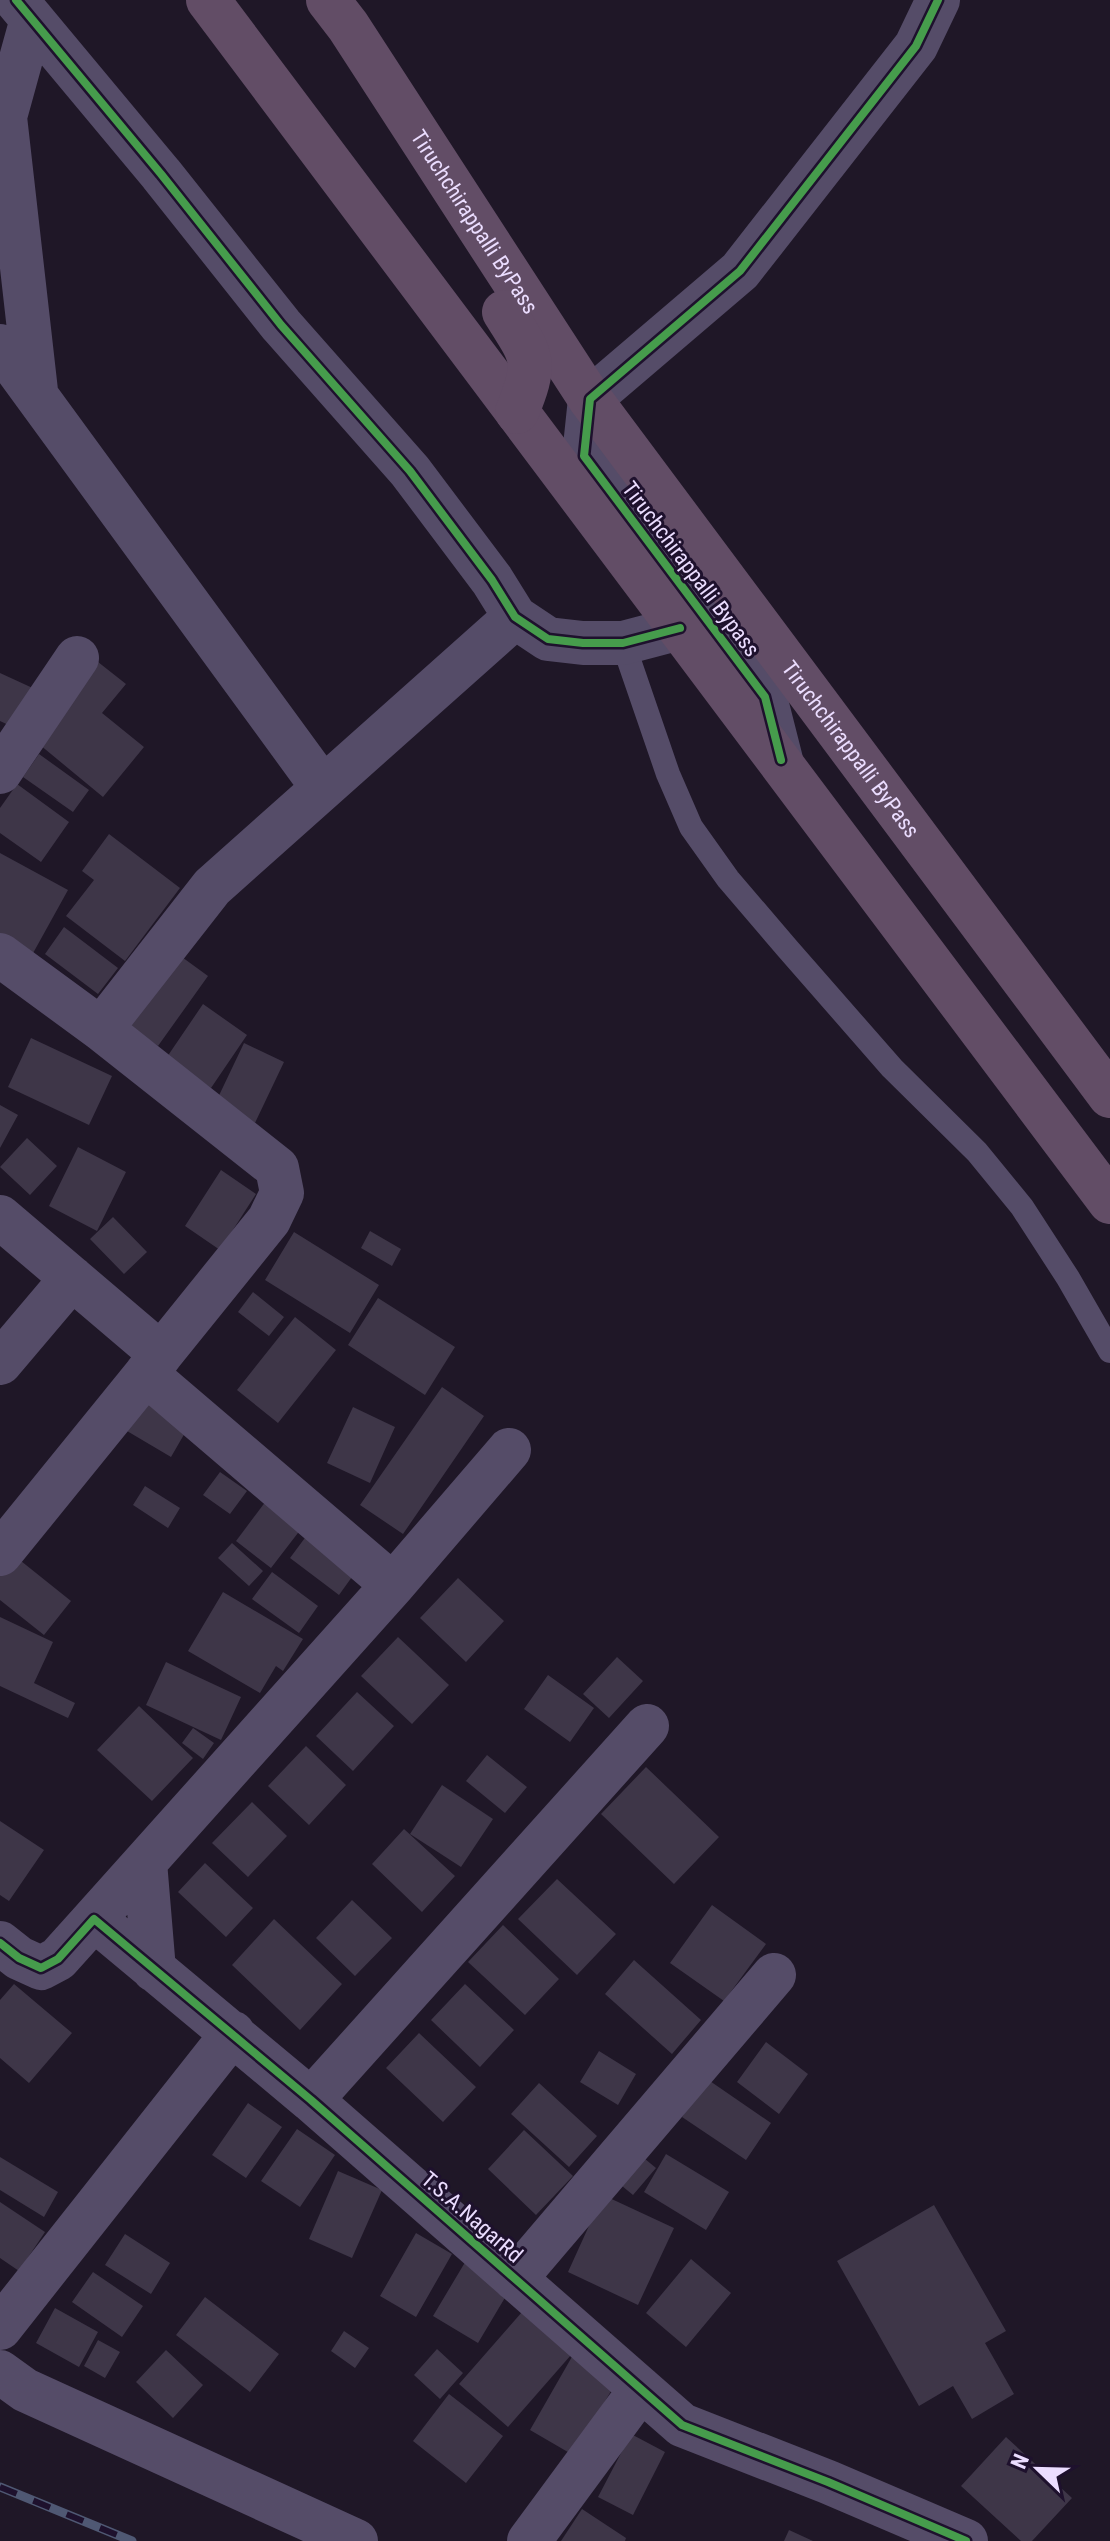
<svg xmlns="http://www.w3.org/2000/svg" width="1110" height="2541" viewBox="0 0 1110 2541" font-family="'Roboto Condensed',sans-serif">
	<rect width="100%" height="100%" fill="#1f1727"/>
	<path fill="#3e3648" d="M93 658 126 684 102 713 144 747 103 797 34 740Z
		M0 673 37 690 19 730 0 721Z
		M39 754 89 790 73 812 23 777Z
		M17 784 69 822 41 862 0 833V808Z
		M109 834 180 888 125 961 66 916 94 880 82 871Z
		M0 853 68 890 32 955 0 937Z
		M64 927 118 968 98 994 45 954Z
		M175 952 208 976 158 1046 125 1023Z
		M203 1004 247 1035 211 1088 167 1057Z
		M31 1038 112 1076 89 1125 8 1087Z
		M244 1043 284 1062 253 1127 213 1108Z
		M0 1105 18 1115 0 1148Z
		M27 1138 57 1166 30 1195 0 1167Z
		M78 1147 126 1172 97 1231 49 1206Z
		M221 1170 256 1194 220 1250 185 1226Z
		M113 1217 147 1252 124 1274 90 1239Z
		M370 1231 401 1249 392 1266 361 1248Z
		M294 1232 379 1285 350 1333 265 1280Z
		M253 1292 284 1317 269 1336 238 1312Z
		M378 1298 455 1347 425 1395 348 1345Z
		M295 1317 336 1350 278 1423 237 1390Z
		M442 1387 484 1416 403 1534 360 1505Z
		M150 1393 193 1419 171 1457 127 1431Z
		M353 1407 395 1427 370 1483 327 1463Z
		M220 1472 247 1491 230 1514 203 1495Z
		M145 1486 180 1508 168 1528 133 1505Z
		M275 1489 311 1516 271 1568 236 1541Z
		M313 1527 362 1563 339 1595 290 1558Z
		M232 1543 263 1571 249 1586 218 1558Z
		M11 1553 71 1601 44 1635 0 1600V1567Z
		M272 1572 318 1606 299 1633 252 1599Z
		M458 1578 504 1621 466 1662 420 1618Z
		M223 1592 303 1639 283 1671 276 1666 260 1693 188 1651Z
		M0 1617 53 1642 34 1683 75 1703 68 1718 0 1686Z
		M398 1637 449 1685 412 1724 361 1676Z
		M617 1657 643 1681 609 1718 583 1694Z
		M166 1662 241 1697 221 1740 146 1705Z
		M548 1675 594 1708 570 1742 524 1709Z
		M357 1692 394 1726 353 1771 316 1736Z
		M139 1706 193 1758 152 1801 97 1750Z
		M193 1728 214 1743 203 1759 182 1743Z
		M306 1746 346 1785 309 1825 268 1786Z
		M487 1755 527 1787 505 1813 466 1781Z
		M646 1767 719 1837 674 1884 601 1814Z
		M442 1785 493 1819 461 1867 410 1834Z
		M252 1802 287 1836 248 1877 212 1843Z
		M0 1821 44 1850 9 1901 0 1895Z
		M404 1829 455 1876 422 1912 372 1864Z
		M205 1863 253 1908 226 1937 178 1892Z
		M557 1879 616 1934 577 1975 518 1919Z
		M352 1900 392 1938 355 1976 316 1938Z
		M712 1905 766 1944 724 2001 670 1963Z
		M274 1919 342 1984 300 2030 232 1965Z
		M503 1925 559 1979 525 2015 468 1962Z
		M634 1960 701 2020 672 2054 605 1994Z
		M14 1984 72 2033 29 2083 0 2058V2000Z
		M465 1984 514 2030 480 2067 431 2020Z
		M419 2033 476 2087 443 2122 386 2068Z
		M766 2042 808 2074 779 2114 737 2082Z
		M599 2051 636 2074 618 2105 580 2082Z
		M707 2079 771 2123 746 2160 682 2117Z
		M539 2083 597 2136 569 2167 511 2114Z
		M248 2103 282 2127 246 2178 212 2155Z
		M297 2129 335 2155 300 2207 261 2181Z
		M524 2130 573 2176 536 2215 488 2169Z
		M639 2154 656 2168 633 2195 616 2181Z
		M666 2154 729 2192 706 2230 644 2192Z
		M0 2157 58 2192 44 2217 0 2190Z
		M338 2171 382 2190 352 2258 309 2239Z
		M603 2195 674 2228 638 2305 568 2272Z
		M0 2202 45 2232 19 2271 0 2258Z
		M934 2205 1006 2331 985 2343 1014 2394 972 2419 953 2386 919 2406 837 2261Z
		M416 2233 452 2254 416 2317 380 2296Z
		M125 2234 170 2263 151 2294 105 2265Z
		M467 2259 512 2286 478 2343 433 2316Z
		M691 2259 731 2293 686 2347 646 2313Z
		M93 2272 143 2306 122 2337 72 2302Z
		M205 2297 279 2354 250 2392 176 2335Z
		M55 2308 98 2332 79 2367 36 2343Z
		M522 2312 571 2355 508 2427 459 2384Z
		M344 2331 369 2348 355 2368 331 2351Z
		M98 2340 120 2352 105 2378 84 2366Z
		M437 2349 463 2373 440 2399 414 2375Z
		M166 2350 203 2385 173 2418 136 2382Z
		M573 2355 617 2381 573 2455 530 2430Z
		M449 2394 503 2436 466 2483 413 2441Z
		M631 2434 665 2452 633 2515 598 2497Z
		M1006 2437 1072 2498 1032 2541H1021L961 2486Z
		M582 2509 626 2538 625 2541H561Z
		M789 2530 813 2541H784Z"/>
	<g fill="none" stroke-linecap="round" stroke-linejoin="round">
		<path stroke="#554c68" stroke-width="24" d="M623 643 668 774 691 827 728 879 787 948 892 1068 977 1152 1022 1207 1068 1278 1110 1351"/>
		<path stroke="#554c68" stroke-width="44" d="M16 0 161 174 281 325 410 471 492 580 515 617 548 639 583 643H623L680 628
			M32 19 5 117 36 391
			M0 346 323 788
			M0 772 77 658
			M0 955 101 1029 277 1168 282 1193 269 1220 161 1354
			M101 1029 212 887 515 617
			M0 1217 161 1354 146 1374 393 1585
			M0 1363 72 1278
			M0 1554 146 1374
			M145 1862 154 1970
			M94 1919 393 1585 509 1450
			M0 1943 19 1958 41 1968 58 1959 94 1919 311 2100 682 2425 828 2482 966 2541
			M311 2100 647 1726
			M515 2279 774 1975
			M0 2328 233 2033
			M0 2372 25 2390 356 2541
			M529 2541 641 2389"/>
		<path stroke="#554c68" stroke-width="44" d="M781 760 765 697 584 456 590 399 740 271 916 46 938 0"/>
		<g stroke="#624d66" stroke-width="44">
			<path d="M208 0 1110 1202"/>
			<path id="s1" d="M328 0 348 26 590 399 1110 1096"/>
			<path d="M504 312C533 358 538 360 517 412"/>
		</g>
		<defs>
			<path id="rail" d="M0 2487 132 2541"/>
		</defs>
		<use href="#rail" stroke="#4f5873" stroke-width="9"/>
		<use href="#rail" stroke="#1e112d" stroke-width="6" stroke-dasharray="18" stroke-linecap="butt"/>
		<defs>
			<path id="cycleway" d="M16 0 161 174 281 325 410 471 492 580 515 617 548 639 583 643H623L680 628
				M781 760 765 697 584 456 590 399 740 271 916 46 938 0
				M0 1943 19 1958 41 1968 58 1959 94 1919 311 2100 682 2425 828 2482 966 2541"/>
		</defs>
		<use href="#cycleway" stroke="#1e112d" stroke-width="13"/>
		<use href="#cycleway" stroke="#469c4c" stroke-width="8"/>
	</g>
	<g text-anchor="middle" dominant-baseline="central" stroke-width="6" stroke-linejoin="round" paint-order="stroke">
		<g font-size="22" fill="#ebddff" stroke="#1e112d">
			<text stroke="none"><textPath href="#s1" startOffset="266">Tiruchchirappalli ByPass</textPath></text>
			<text transform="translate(691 569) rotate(53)">Tiruchchirappalli Bypass</text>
			<text stroke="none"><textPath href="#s1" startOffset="914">Tiruchchirappalli ByPass</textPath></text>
			<text transform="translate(472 2217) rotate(41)">T.S.A.NagarRd</text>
		</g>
	</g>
	<g transform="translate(1038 2469) rotate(293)" stroke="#1e112d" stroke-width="6" paint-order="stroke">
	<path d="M0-6L14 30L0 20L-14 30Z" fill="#ebddff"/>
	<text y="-12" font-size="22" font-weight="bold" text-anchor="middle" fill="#ebddff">N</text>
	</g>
</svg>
